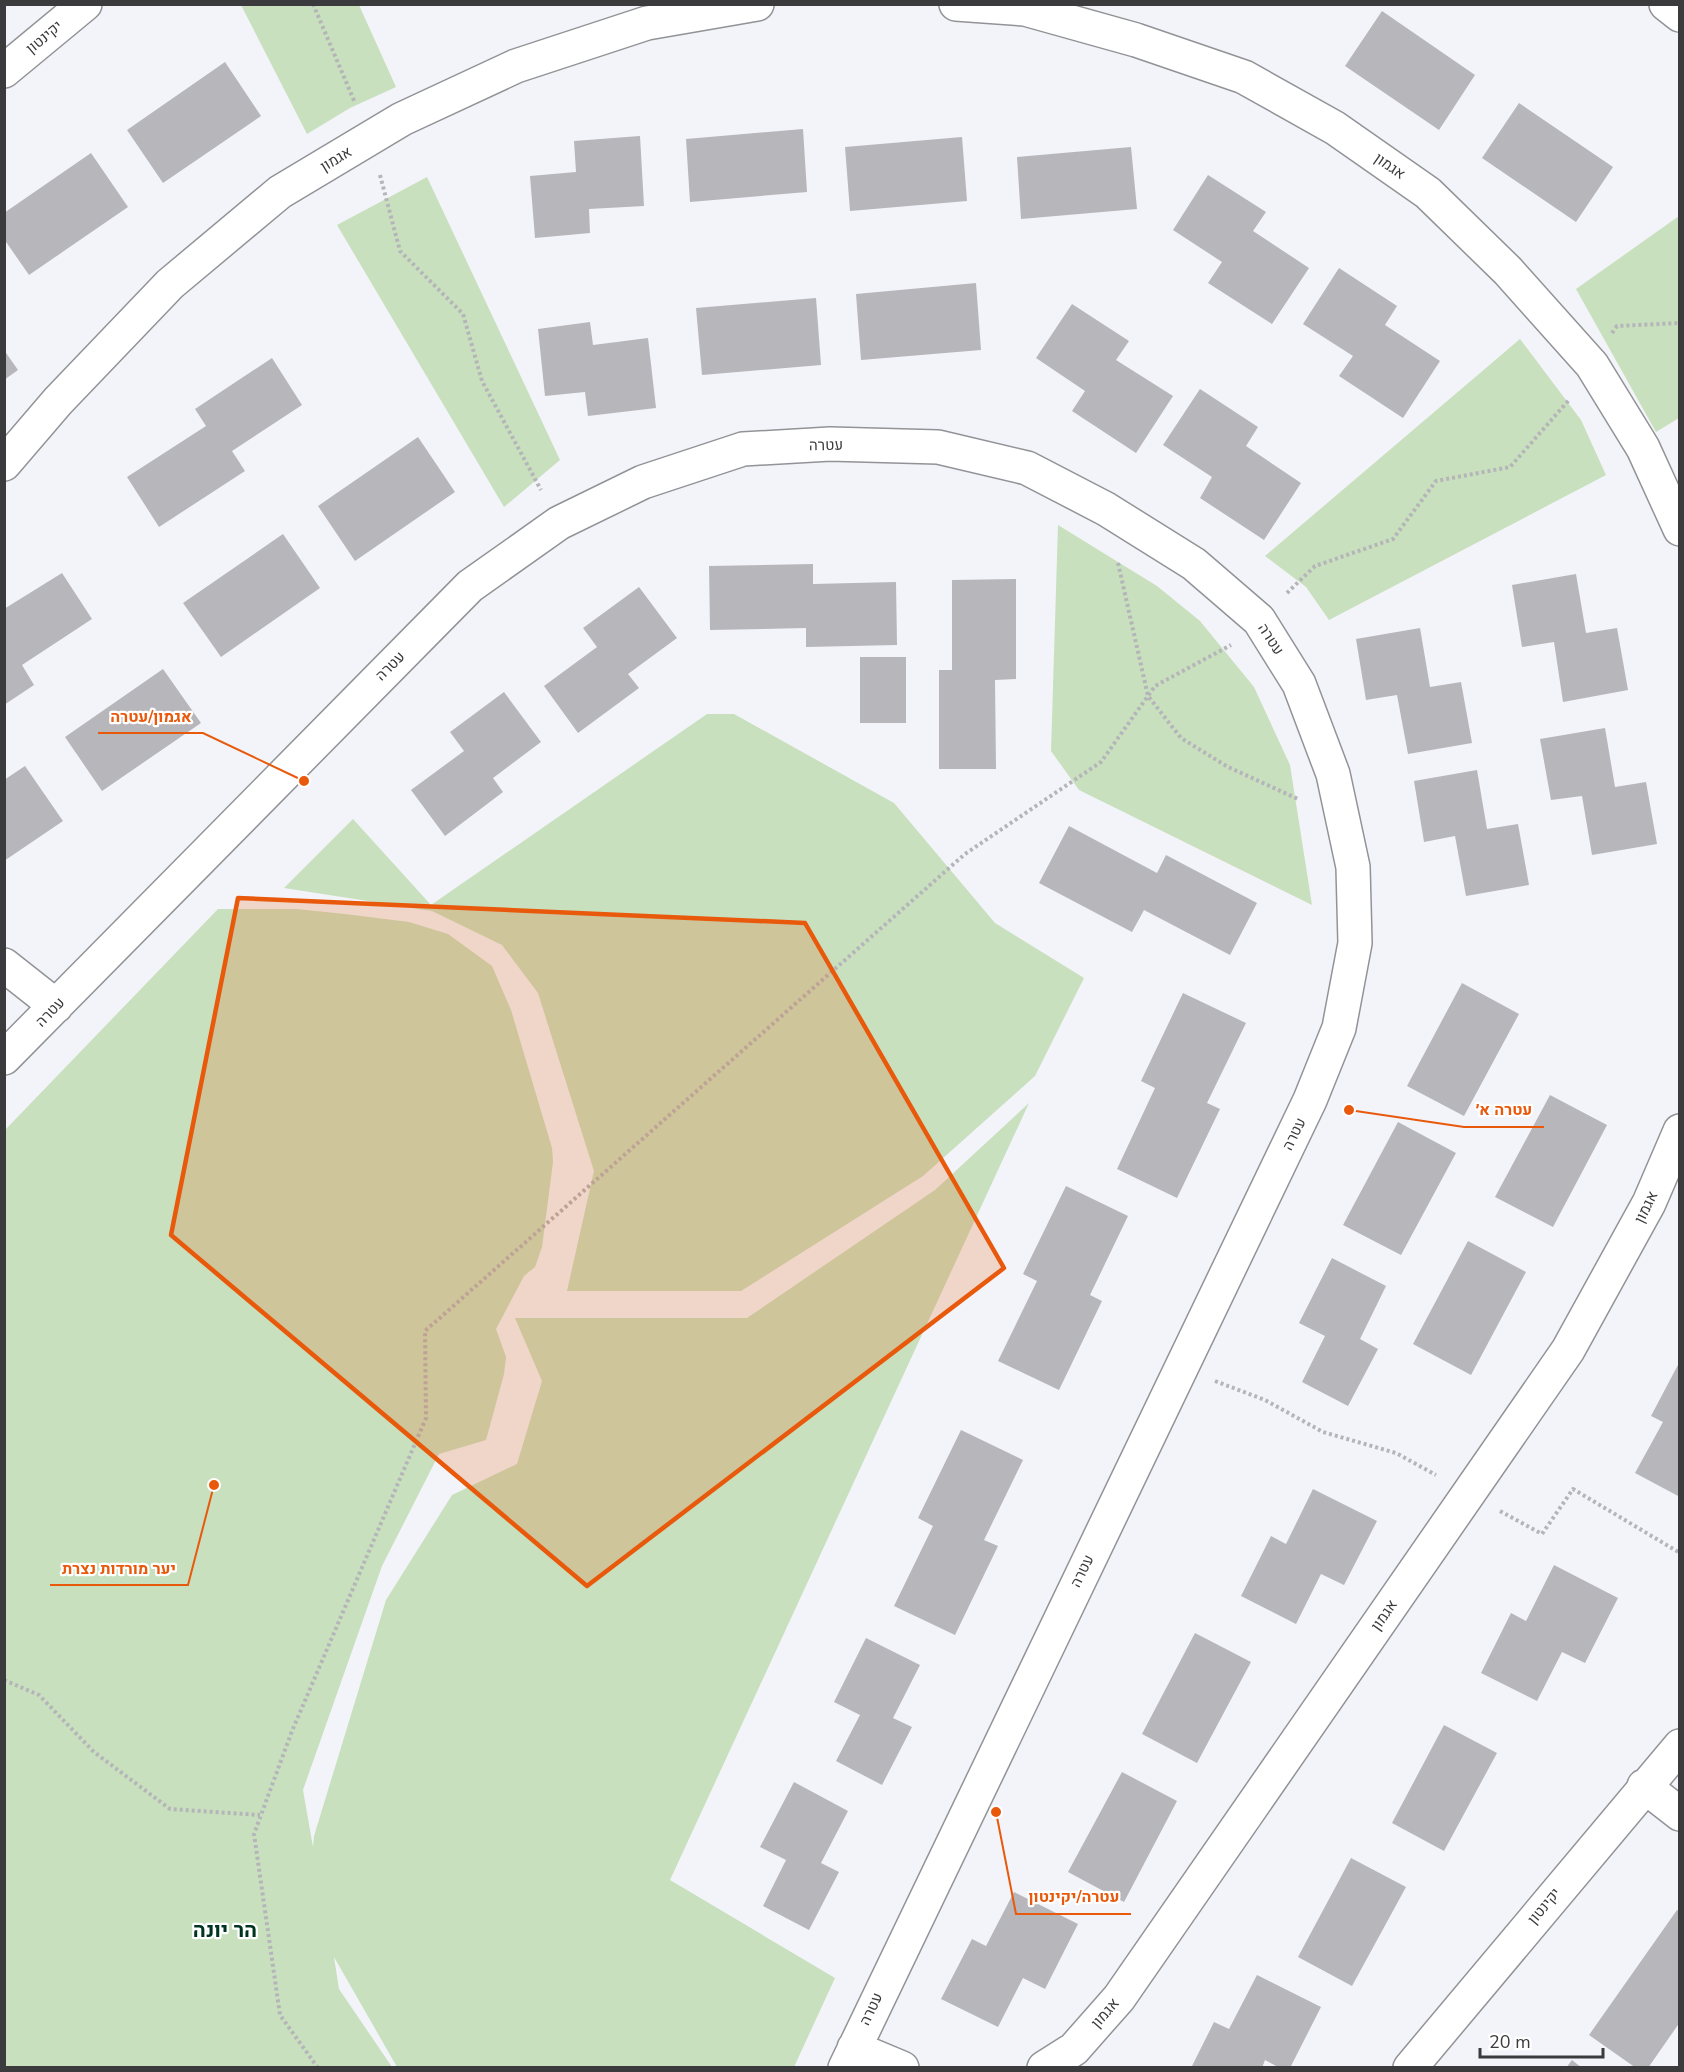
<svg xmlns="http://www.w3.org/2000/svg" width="1684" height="2072" viewBox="0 0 1684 2072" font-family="'Nunito Sans',Heebo,sans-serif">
	<rect width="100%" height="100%" fill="#f3f4f9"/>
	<path fill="#c8e0be" d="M241 5H359L396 87 350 108 307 134Z
		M427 177 560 460 504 507 337 225Z
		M1679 216V418L1656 432 1576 289Z
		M1520 339 1581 420 1606 475 1329 620 1306 587 1265 556Z
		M1058 525 1157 586 1200 621 1254 687 1290 765 1312 905 1079 790 1051 751Z
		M707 714H734L894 803 995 923 1084 978 1035 1076 923 1176 741 1291H567L594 1171 538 993 502 945 432 911 284 888 353 819 431 905Z
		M218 909H296L345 914 409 922 448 934 492 966 511 1010 552 1148 553 1162 542 1247 535 1267 524 1276 496 1329 506 1357 504 1374 486 1440 439 1454 382 1566 303 1790 313 1847 314 1836 386 1600 452 1495 517 1464 542 1381 515 1318H747L935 1190 1029 1103 670 1880 835 1978 794 2067H397L334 1957 339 1989 392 2067H5V1130Z"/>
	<path fill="#b6b6bb" d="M1382 11 1475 75 1439 130 1345 66Z
		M225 62 261 116 163 183 127 130Z
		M1519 103 1613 167 1576 222 1482 158Z
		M803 129 807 192 690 202 686 139Z
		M640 136 644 206 589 209 590 233 535 238 530 176 576 172 574 141Z
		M962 137 967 201 850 211 845 147Z
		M1131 147 1137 209 1021 219 1017 157Z
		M91 153 128 207 29 275 4 239V213Z
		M1208 175 1266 212 1253 231 1309 268 1272 324 1208 283 1222 262 1173 230Z
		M1339 268 1397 306 1385 325 1440 361 1403 418 1339 376 1353 356 1303 324Z
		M976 283 981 350 861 360 856 294Z
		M816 298 821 365 702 375 696 308Z
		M1072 304 1129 341 1116 360 1173 396 1136 453 1072 411 1085 391 1036 358Z
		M590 322 593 345 648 338 656 408 588 416 585 392 545 396 538 329Z
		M4 350 18 370 4 380Z
		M272 358 302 405 232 451 245 471 159 527 127 477 206 426 195 409Z
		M1200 389 1258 427 1246 446 1301 483 1264 540 1200 498 1212 477 1163 445Z
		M418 437 455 492 355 561 318 506Z
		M283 534 320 588 221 657 183 603Z
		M813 564V584L896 582 897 645 806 647V628L710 630 709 566Z
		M62 573 92 619 22 665 34 685 4 705V609Z
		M1576 574 1586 633 1617 628 1628 690 1563 702 1554 642 1522 647 1512 585Z
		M1016 579V679L995 680 996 769H939V670H952V580Z
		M639 587 677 638 628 674 639 688 578 733 544 686 597 647 583 628Z
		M1420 628 1430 687 1461 682 1472 743 1408 754 1397 695 1366 700 1356 639Z
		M860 657H906V723H860Z
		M163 669 201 723 102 791 65 737Z
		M504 692 541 742 493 778 503 792 445 836 411 790 464 751 450 732Z
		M1605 728 1615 787 1646 782 1657 844 1592 855 1582 796 1551 800 1540 739Z
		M25 766 63 821 4 861V780Z
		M1477 770 1487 829 1518 824 1529 885 1466 896 1455 836 1424 842 1414 781Z
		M1069 826 1157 873 1166 855 1257 903 1230 955 1144 910 1132 932 1039 883Z
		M1462 983 1519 1014 1464 1116 1407 1086Z
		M1183 993 1246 1023 1207 1103 1220 1109 1177 1198 1117 1169 1155 1088 1141 1081Z
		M1550 1095 1607 1125 1553 1227 1495 1197Z
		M1398 1122 1456 1153 1401 1255 1343 1225Z
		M1066 1186 1128 1216 1090 1295 1102 1301 1059 1390 998 1361 1037 1281 1023 1274Z
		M1468 1241 1526 1272 1471 1375 1413 1344Z
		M1332 1258 1386 1286 1360 1339 1378 1349 1348 1406 1302 1382 1325 1336 1299 1323Z
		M1680 1361V1497L1635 1473 1663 1422 1651 1416Z
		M961 1430 1023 1460 984 1540 998 1546 955 1635 894 1606 933 1526 918 1518Z
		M1313 1489 1377 1521 1344 1585 1321 1574 1296 1624 1241 1596 1271 1536 1286 1544Z
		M1554 1565 1618 1598 1585 1663 1562 1652 1537 1701 1481 1673 1511 1613 1526 1621Z
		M1195 1633 1251 1662 1197 1763 1142 1734Z
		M866 1638 920 1665 893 1718 912 1727 882 1785 836 1761 860 1715 834 1702Z
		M1444 1725 1497 1753 1444 1851 1392 1823Z
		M1122 1772 1177 1801 1124 1902 1068 1872Z
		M794 1782 848 1811 821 1863 839 1872 809 1930 763 1906 786 1860 760 1847Z
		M1351 1858 1406 1887 1352 1986 1298 1957Z
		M1014 1892 1078 1924 1045 1989 1023 1978 998 2027 941 1999 972 1939 986 1946Z
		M1677 1910 1680 1911V2022L1648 2068H1636L1589 2035Z
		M1257 1975 1321 2007 1290 2068H1280L1265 2060 1262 2068H1191L1214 2022 1229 2029Z
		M1572 2060 1582 2068H1566Z"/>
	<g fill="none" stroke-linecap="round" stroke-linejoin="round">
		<defs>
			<path id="minor" d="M956 4 1025 9 1136 40 1244 77 1335 128 1428 193 1508 271 1592 365 1643 448 1680 529
				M1666 4 1680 15
				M4 71 85 4
				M4 464 58 401 170 284 280 192 402 119 516 66 647 23 757 4
				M4 965 56 1006
				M4 1058 470 586 559 523 643 482 743 449 830 444 938 447 1027 468 1106 509 1194 564 1259 620 1299 684 1333 774 1353 867 1355 943 1339 1028 1310 1100 845 2068
				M1644 1786 1680 1814
				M854 2048 902 2068
				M1044 2068 1074 2049 1119 1998 1568 1350 1649 1203 1680 1131
				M1410 2068 1680 1746"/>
		</defs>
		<use href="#minor" stroke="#929397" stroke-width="36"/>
		<path stroke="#b5b5b9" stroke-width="4" stroke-dasharray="3 3" stroke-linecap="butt" d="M313 4 355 103
			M380 175 400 251 463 314 482 381 541 490
			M1612 333 1617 326 1680 323
			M1118 563 1148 696 1181 738 1228 767 1298 799
			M1287 593 1315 566 1393 539 1436 481 1510 467 1569 400
			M1215 1381 1265 1400 1323 1432 1396 1453 1436 1475
			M1500 1511 1542 1534 1573 1489 1680 1553
			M4 1680 39 1695 94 1752 170 1809 260 1815
			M318 2068 280 2015 254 1834 292 1731 426 1418 425 1331 965 854 1101 762 1155 686 1231 645"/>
		<use href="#minor" stroke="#fff" stroke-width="33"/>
	</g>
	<path fill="#e8590c" fill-opacity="0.2" stroke="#e8590c" stroke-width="4.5" stroke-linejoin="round" d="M238 898 805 923 1004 1268 587 1586 171 1235Z"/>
	<g text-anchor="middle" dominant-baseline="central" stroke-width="4.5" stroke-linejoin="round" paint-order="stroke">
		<g font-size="15" fill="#3b3b3d" stroke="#fff">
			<text transform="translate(44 37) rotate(-40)">יקינטון</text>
			<text transform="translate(336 159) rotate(-31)">אגמון</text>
			<text transform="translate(1390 166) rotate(35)">אגמון</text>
			<text transform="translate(826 445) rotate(-1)">עטרה</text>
			<text transform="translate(1271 639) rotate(57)">עטרה</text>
			<text transform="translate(390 666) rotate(-45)">עטרה</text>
			<text transform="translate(50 1012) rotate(-46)">עטרה</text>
			<text transform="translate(1294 1134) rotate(-64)">עטרה</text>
			<text transform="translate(1646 1207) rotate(-64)">אגמון</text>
			<text transform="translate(1082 1571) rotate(-64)">עטרה</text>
			<text transform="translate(1384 1615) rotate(-55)">אגמון</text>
			<text transform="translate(1544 1906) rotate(-50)">יקינטון</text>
			<text transform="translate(871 2009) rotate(-65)">עטרה</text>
			<text transform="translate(1105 2013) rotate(-49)">אגמון</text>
		</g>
		<g font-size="21" font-weight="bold" fill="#013321" stroke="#fff">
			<text x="225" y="1930">הר יונה</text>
		</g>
	</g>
	<path fill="none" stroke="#e8590c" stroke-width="2" d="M304 781L203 733H98M1349 1110L1464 1127H1544M214 1485L188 1585H50M996 1812L1016 1914H1131"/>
	<g fill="#e8590c" stroke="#fff" stroke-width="2">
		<circle cx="304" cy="781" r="6"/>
		<circle cx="1349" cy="1110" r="6"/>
		<circle cx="214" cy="1485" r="6"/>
		<circle cx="996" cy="1812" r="6"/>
	</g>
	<g font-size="16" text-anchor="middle" font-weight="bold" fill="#e8590c" stroke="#fff" stroke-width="4.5" stroke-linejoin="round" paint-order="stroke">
		<text x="151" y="722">אגמון/עטרה</text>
		<text x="1504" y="1115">עטרה א׳</text>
		<text x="119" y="1574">יער מורדות נצרת</text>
		<text x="1074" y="1902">עטרה/יקינטון</text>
	</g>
	<rect width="1684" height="2072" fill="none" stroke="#3b3b3d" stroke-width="12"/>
	<path d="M1480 2048v9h123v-9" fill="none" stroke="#3b3b3d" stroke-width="3"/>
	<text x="1489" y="2048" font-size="18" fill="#3b3b3d" stroke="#ffffff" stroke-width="4.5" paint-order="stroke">20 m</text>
</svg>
